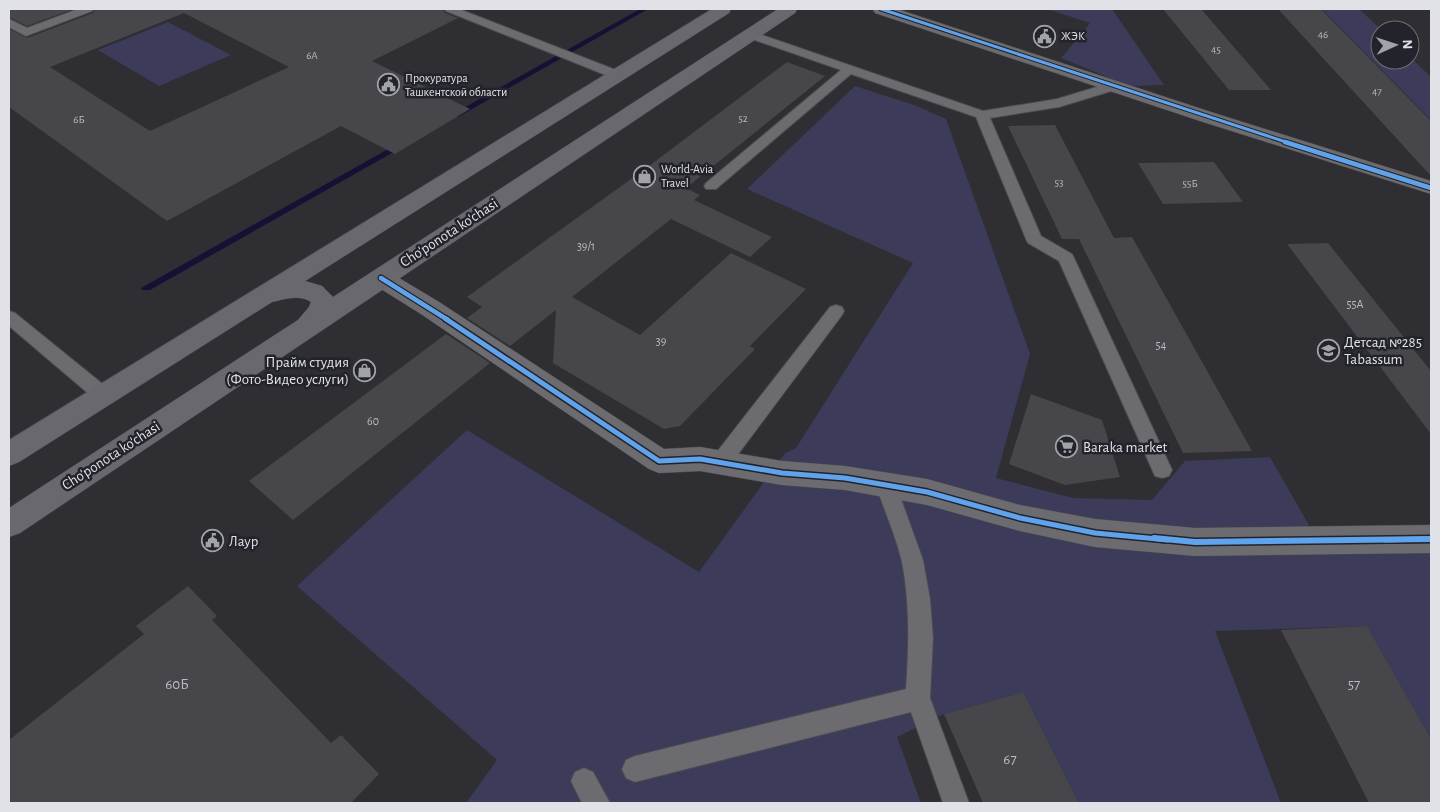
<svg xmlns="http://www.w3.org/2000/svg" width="1440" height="812" viewBox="0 0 1440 812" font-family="'Alegreya Sans',sans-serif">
	<rect width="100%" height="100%" fill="#2e2e33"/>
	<path fill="#3c3b5a" d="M1047 9H1112L1164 85 1129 86 1061 58 1090 23Z
		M1322 9H1359L1382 30H1380V60H1410V57L1431 77V120Z
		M168 22 231 55 159 86 98 50Z
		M855 86 917 106 946 119 1030 354 996 478 1073 498 1152 500 1185 461 1270 457 1326 555 1431 551V739L1367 626 1215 631 1281 803H1079L1023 692 944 714 897 737 921 803H466L497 760 297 586 467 430 699 572 785 453 796 448 913 263 747 189Z"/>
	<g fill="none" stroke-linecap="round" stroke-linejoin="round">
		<path fill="#161134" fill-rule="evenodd" d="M640 9H648L458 117 451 115Z
			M399 143H405L406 145 150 290H142L141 288Z"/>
	</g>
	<path fill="#47474b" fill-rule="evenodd" d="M9 9H73L27 26 9 17Z
		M96 9H442L445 13 458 18 372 61 470 109 395 154 341 126 167 221 9 107V29L27 38 93 13ZM184 13 289 67 150 131 50 67Z
		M1163 9H1201L1271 90H1229Z
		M1278 9H1321L1431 121V176Z
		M787 62 825 76 686 188 700 195 694 200 772 237 750 257 671 219 572 297 640 335 731 253 806 289 750 346 755 349 680 426 664 429 553 363 556 310 510 346 467 318 482 307 467 297 645 169Z
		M1055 125 1114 238 1132 237 1252 451 1183 453 1079 239H1062L1008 126Z
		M1214 162 1243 202 1163 204 1138 163Z
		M1328 243 1431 371V434L1287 244Z
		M446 334 490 363 293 520 249 481Z
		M1031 394 1102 420 1120 477 1065 485 1009 464Z
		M188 586 217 616 212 620 331 743 341 735 379 774 351 803H9V740L144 634 136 626Z
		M1367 626 1431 739V803H1369L1281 630Z
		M1023 692 1079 803H983L944 714Z"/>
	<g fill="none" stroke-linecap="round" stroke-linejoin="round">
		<defs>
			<path id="service" d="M78 9H94L92 11 26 36 9 27V19L27 28Z
				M444 9H459L621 72 623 75 617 79 613 78 446 11Z
				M750 31 983 111 1057 99 1110 83H1118L1120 86 1118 89 1059 107 990 118 1041 236 1072 254 1074 258 1172 470 1169 476 1162 478 1155 476 1059 261 1028 243 1026 239 976 117 851 74 716 189H706L704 186 706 183 841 70 746 37 744 35Z
				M836 305 842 307 844 311 842 315 727 469 720 471 713 469 710 463 713 457 830 307Z
				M9 311 15 313 110 390 112 395 110 400 103 402 96 400 9 326Z
				M886 477 893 479 896 485 923 560 930 599 933 638 930 698 969 803H943L911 712 635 782 626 778 622 769 626 760 635 756 906 689C909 646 910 604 902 562 896 536 884 510 876 485L879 479Z
				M584 768 593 772 610 803H582L571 781 575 772Z"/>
			<path id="minor" d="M873 9H897L1214 113 1431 181V194L1200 121 875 13Z
				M381 270 389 272 439 302 664 449 700 447 782 461 845 466 927 479 1020 505 1095 519 1195 528 1431 525V553L1195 556 1095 547 1020 531 927 505 845 490 782 485 700 471 659 473 649 469 421 314 373 284 369 278 373 272Z"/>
			<path id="secondary" d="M712 9H731L729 13 305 281 322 286 333 297 778 9H797L795 13 20 533 9 537V508L298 320 309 307 311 302C300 294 284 299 272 302L19 462 9 466V440Z"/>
		</defs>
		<use href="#service" stroke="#4c4c50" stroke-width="2"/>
		<use href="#minor" stroke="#4c4c50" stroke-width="1"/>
		<use href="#secondary" stroke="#4c4c50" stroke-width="1"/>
		<use href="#service" fill="#6c6c70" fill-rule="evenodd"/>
		<use href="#minor" fill="#6c6c70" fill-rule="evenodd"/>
		<use href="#secondary" fill="#69686e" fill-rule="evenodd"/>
		<defs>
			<path id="cycleway-far3" d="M881 9 1289 143"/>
			<path id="cycleway-far2" d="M1285 142 1431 188
				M381 278 448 320"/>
			<path id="cycleway-far1" d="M446 319 659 461 700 459 782 473 845 478 927 492 1020 518 1095 533 1168 540
				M1385 540 1431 539"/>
			<path id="cycleway" d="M1154 538 1195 542 1431 539"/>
		</defs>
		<use href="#cycleway-far3" stroke="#23232b" stroke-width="5"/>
		<use href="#cycleway-far2" stroke="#23232b" stroke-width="7"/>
		<use href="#cycleway-far1" stroke="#23232b" stroke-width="8"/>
		<use href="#cycleway" stroke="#23232b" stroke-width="9"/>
		<use href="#cycleway-far3" stroke="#60a3ed" stroke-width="3"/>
		<use href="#cycleway-far2" stroke="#60a3ed" stroke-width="4.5"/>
		<use href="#cycleway-far1" stroke="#60a3ed" stroke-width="5"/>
		<use href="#cycleway" stroke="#60a3ed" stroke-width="6"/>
	</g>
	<defs>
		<symbol id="civic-ring" viewBox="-11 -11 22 22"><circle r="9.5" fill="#23232b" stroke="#a2a3a8" stroke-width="1.5"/><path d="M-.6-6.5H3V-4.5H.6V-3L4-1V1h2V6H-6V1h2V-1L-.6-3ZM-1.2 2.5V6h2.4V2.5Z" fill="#a2a3a8"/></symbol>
		<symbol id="shop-ring" viewBox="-11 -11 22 22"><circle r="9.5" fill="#23232b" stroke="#a2a3a8" stroke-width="1.5"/><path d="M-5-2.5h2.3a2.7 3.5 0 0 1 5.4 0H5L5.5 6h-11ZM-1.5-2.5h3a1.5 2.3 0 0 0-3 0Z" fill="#a2a3a8"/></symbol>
		<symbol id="school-ring" viewBox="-11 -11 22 22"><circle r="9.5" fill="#23232b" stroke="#a2a3a8" stroke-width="1.5"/><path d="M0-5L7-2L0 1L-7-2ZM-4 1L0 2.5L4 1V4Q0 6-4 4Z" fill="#a2a3a8"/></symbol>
		<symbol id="supermarket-ring" viewBox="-11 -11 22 22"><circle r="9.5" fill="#23232b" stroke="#a2a3a8" stroke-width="1.5"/><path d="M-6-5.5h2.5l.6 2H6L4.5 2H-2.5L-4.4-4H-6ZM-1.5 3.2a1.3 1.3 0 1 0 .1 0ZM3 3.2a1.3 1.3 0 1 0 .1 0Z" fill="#a2a3a8"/></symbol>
	</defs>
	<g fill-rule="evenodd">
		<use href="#civic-ring" x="1032" y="24" width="25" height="25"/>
		<use href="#civic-ring" x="376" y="72" width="25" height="25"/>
		<use href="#shop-ring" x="632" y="164" width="25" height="25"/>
		<use href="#school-ring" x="1316" y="338" width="25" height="25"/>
		<use href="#shop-ring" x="352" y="358" width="25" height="25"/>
		<use href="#supermarket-ring" x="1054" y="434" width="25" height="25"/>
		<use href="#civic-ring" x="200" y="528" width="25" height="25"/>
	</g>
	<g text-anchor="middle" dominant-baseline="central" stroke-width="5" stroke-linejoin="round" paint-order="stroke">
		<g font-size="11" fill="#babbc0">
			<text x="1323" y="34">46</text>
			<text x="1216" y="49">45</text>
			<text x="312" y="55">6А</text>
			<text x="1377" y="91">47</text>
			<text x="743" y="118">52</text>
			<text x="79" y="119">6Б</text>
			<text x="1059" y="182">53</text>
			<text x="1190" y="183">55Б</text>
		</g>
		<g font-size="12" fill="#e1e2e7" stroke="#23232b" text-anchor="start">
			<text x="1061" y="36">ЖЭК</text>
			<text x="405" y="78">Прокуратура<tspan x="405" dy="14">Ташкентской области</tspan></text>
			<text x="661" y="169">World-Avia<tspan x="661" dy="14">Travel</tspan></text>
		</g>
		<g font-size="12" fill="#babbc0">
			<text x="586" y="246">39/1</text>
			<text x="1355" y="304">55A</text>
			<text x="661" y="341">39</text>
			<text x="1161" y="345">54</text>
			<text x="373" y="421">60</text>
		</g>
		<g font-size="15" fill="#e1e2e7" stroke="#23232b">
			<text transform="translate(449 233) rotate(-33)">Cho'ponota ko'chasi</text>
			<text transform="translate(111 456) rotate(-33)">Cho'ponota ko'chasi</text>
		</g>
		<g font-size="15" fill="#e1e2e7" stroke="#23232b" text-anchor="start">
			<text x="1344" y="342">Детсад №285<tspan x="1344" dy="17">Tabassum</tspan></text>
			<text x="349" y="362" text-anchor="end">Прайм студия<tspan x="349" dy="17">(Фото-Видео услуги)</tspan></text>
			<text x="1083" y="447">Baraka market</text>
			<text x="229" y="541">Лаур</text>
		</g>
		<g font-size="15" fill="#babbc0">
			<text x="177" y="684">60Б</text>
			<text x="1354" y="684">57</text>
			<text x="1010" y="759">67</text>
		</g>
	</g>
	<rect width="1440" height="812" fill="none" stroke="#e1e2e7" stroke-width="20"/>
	<g transform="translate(1395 45) rotate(87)"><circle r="24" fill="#23232b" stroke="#6f6f76"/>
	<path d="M0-4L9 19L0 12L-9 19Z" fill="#a2a3a8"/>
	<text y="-8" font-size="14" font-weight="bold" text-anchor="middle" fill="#e1e2e7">N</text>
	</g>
</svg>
